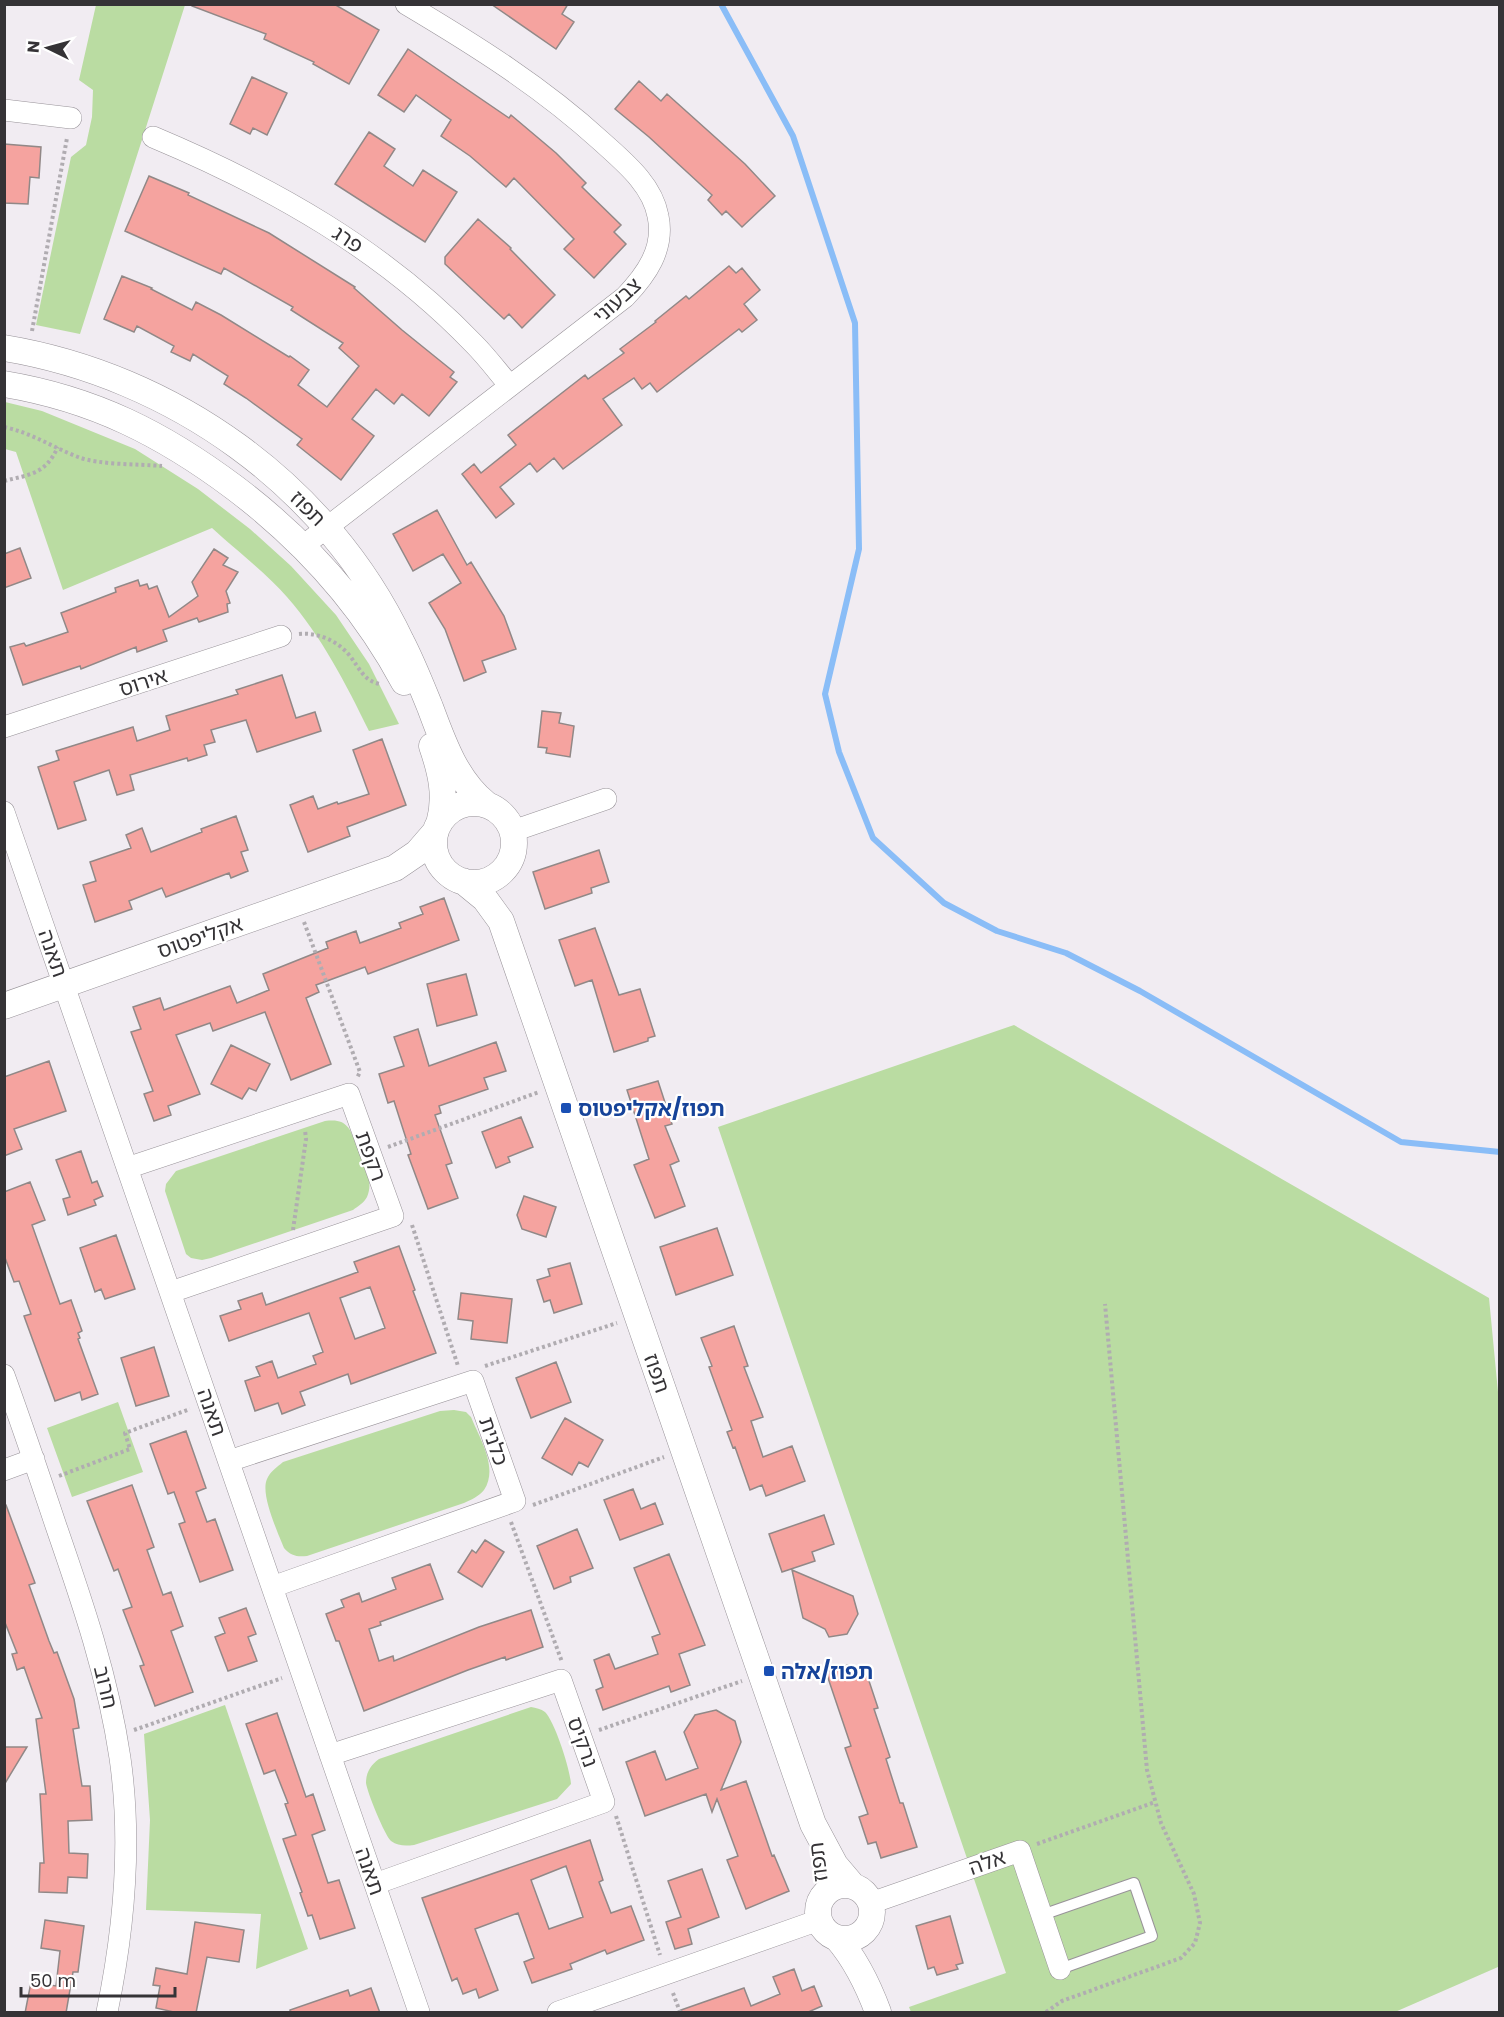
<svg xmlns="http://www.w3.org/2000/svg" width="1504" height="2017" viewBox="0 0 1504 2017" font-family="Poppins,'Noto Sans Hebrew',sans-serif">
	<rect width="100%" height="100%" fill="#f1ecf2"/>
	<path fill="#badca2" d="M96 5H185L80 334 36 325 71 157 86 145 92 117 93 90 79 80Z
		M5 402 42 411 135 449 198 489 250 529 291 566 336 615 369 664 399 724 369 731C346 684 322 637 287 597 267 574 235 549 212 528L63 590 16 452 5 449Z
		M1014 1025 1489 1298 1500 1413 1499 1970 1498 1967 1395 2012H911L909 2007 1006 1973 718 1127Z
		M325 1121C336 1120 343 1120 350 1130 358 1149 376 1177 367 1197 364 1203 358 1206 353 1210L211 1258 202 1260 191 1258 186 1254 165 1191 166 1184 176 1171Z
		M118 1402 143 1472 72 1497 47 1428Z
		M454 1410 466 1412 471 1417C479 1437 499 1468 484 1490 479 1496 471 1500 464 1503L307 1556C297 1557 291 1556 284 1548 278 1533 260 1494 267 1479 270 1472 277 1467 283 1462L440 1411Z
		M225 1705 308 1949 256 1969 261 1914 146 1910 150 1820 144 1734Z
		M531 1707C536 1708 541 1709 545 1712 555 1722 570 1769 571 1784L557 1799 414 1845C405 1846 398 1846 391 1841 385 1836 367 1792 366 1783 366 1772 371 1765 379 1759Z"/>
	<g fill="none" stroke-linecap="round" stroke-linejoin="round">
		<path stroke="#8abdf7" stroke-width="6" d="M721 4 793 136 855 323 859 549 825 694 839 752 873 838 944 903 997 931 1066 953 1140 991 1401 1142 1500 1152"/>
	</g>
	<path fill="#f5a39f" stroke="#918887" stroke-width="1.5" fill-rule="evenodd" d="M192 4H334L379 30 349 84 313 64 314 62 264 39 266 34 192 6Z
		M491 4H568L562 14 574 22 556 49Z
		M408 49 509 118 511 115 556 153 586 183 582 187 621 225 614 232 626 244 594 278 564 249 574 239 514 178 506 187 470 156 441 136 451 120 416 95 404 112 378 95Z
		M252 77 287 93 267 135 253 128 250 134 230 124Z
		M639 81 661 101 667 94 745 164 775 196 742 227 726 211 722 215 708 200 712 195 649 137 615 109Z
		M369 132 395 149 384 166 413 186 423 170 457 192 425 242 335 184Z
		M4 144 41 147 39 178 30 177 28 204 4 203Z
		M149 176 189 193 188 195 269 233 355 287 354 288 402 330 454 372 450 377 457 382 429 416 402 394 394 404 376 389 352 419 374 436 341 480 297 445 302 439 246 398 224 384 228 376 193 354 190 361 171 352 174 346 137 326 134 332 104 319 122 276 152 288 151 289 192 310 196 302 221 315 289 357 290 356 309 370 298 385 327 407 359 366 339 348 343 343 291 310 293 307 224 268 221 274 125 231Z
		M478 219 511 248 510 249 555 295 522 328 509 314 504 319 445 264V257Z
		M729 266 736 273 742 268 760 290 744 304 757 320 742 332 739 329 657 392 650 383 642 389 634 378 603 399 622 425 563 469 554 458 537 472 530 463 500 487 514 504 496 518 462 474 474 464 481 473 516 445 508 435 585 375 588 379 624 353 620 349 656 322 655 321 686 296 689 299Z
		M437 510 467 565 471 562 504 616 516 649 482 661 486 672 464 681 445 629 429 603 461 583 443 554 413 571 393 534Z
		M20 548 31 578 4 588V554Z
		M214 549 228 558 223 565 238 572 226 591 230 603 227 604 228 612 199 622 197 618 163 630 167 641 137 652 136 647 81 669 80 666 23 685 10 647 24 643 26 646 68 632 61 613 116 592 115 588 138 580 140 586 147 584 149 589 157 586 169 617 198 596 192 582Z
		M282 675 296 718 315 712 321 731 257 752 246 720 211 730 215 742 204 745 207 755 188 761 187 758 130 775 134 790 117 795 109 770 74 782 86 820 58 829 38 767 59 760 56 751 133 727 137 741 170 730 166 716 238 694 236 690Z
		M542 711 561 713 559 723 574 726 570 757 546 753 547 748 538 747Z
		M382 739 406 805 347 827 350 836 308 852 290 805 313 796 318 809 337 802 338 804 369 794 353 750Z
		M236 816 248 850 241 852 248 871 231 878 229 873 166 897 162 888 129 901 132 909 95 922 83 885 96 881 90 862 131 848 126 835 142 828 151 852 202 832 201 829Z
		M599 850 609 882 591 888 592 893 545 909 533 872Z
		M444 898 459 940 368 974 365 967 316 985 319 992 306 998 331 1064 291 1080 265 1012 213 1031 210 1023 176 1035 200 1094 168 1106 171 1115 154 1121 144 1094 153 1091 131 1032 141 1029 133 1007 160 998 164 1010 230 986 237 1003 269 990 263 974 328 948 326 942 356 931 360 943 401 928 399 923 423 914 420 907Z
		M595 928 619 995 640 989 655 1036 648 1038V1041L614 1052 592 980 575 986 559 940Z
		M466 974 477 1015 437 1026 427 984Z
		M418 1029 429 1066 496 1042 506 1071 484 1078 488 1089 439 1106 441 1113 435 1115 452 1163 446 1165 458 1198 428 1209 408 1155 411 1154 394 1101 388 1103 379 1074 404 1066 394 1037Z
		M231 1045 270 1064 256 1091 249 1088 242 1099 211 1084Z
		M49 1061 66 1111 14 1129 22 1149 4 1156V1077Z
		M658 1081 672 1124 665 1126 679 1161 670 1165 685 1206 655 1218 634 1165 649 1159 627 1090Z
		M521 1117 533 1147 508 1157 510 1162 496 1168 482 1132Z
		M81 1151 92 1183 97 1181 103 1196 94 1200 96 1205 68 1215 63 1199 70 1197 56 1160Z
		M30 1182 45 1220 32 1225 60 1304 71 1300 82 1331 78 1333 80 1338 78 1339 98 1394 82 1400 80 1392 55 1401 24 1316 31 1314 19 1281 14 1282 4 1255V1192Z
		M524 1196 556 1207 546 1237 522 1229 517 1215Z
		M717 1228 733 1275 676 1295 660 1247Z
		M116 1235 135 1289 105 1299 101 1289 95 1292 80 1248Z
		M399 1246 415 1290 413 1291 436 1353 351 1384 348 1374 300 1392 305 1405 282 1414 278 1403 255 1411 245 1381 260 1376 256 1367 272 1361 278 1378 316 1364 313 1356 323 1352 309 1313 229 1341 220 1316 241 1309 238 1301 262 1293 266 1305 358 1272 354 1262ZM370 1287 385 1328 355 1339 340 1298Z
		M570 1263 582 1304 554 1313 550 1300 544 1302 537 1280 550 1276 548 1269Z
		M461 1293 512 1299 507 1343 471 1339 473 1321 458 1319Z
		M734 1326 748 1366 744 1367 763 1417 751 1421 763 1457 792 1446 805 1481 766 1496 762 1485 750 1490 735 1447 733 1448 727 1432 732 1430 709 1367 712 1366 701 1338Z
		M154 1347 169 1396 136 1406 121 1358Z
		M556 1362 571 1402 531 1418 516 1378Z
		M565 1418 603 1440 588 1467 579 1462 572 1475 542 1458Z
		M186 1431 206 1488 196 1492 207 1522 215 1519 233 1570 200 1582 179 1524 185 1522 174 1492 168 1494 150 1444Z
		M132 1485 154 1547 147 1550 163 1595 171 1592 183 1626 171 1631 193 1692 155 1706 140 1666 144 1665 123 1610 132 1607 118 1569 114 1571 87 1501Z
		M633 1489 641 1509 655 1503 663 1524 620 1540 604 1500Z
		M4 1505H6L35 1583 29 1585 49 1641 54 1653 57 1652 74 1699 79 1728 73 1729 82 1786H90L92 1820 68 1821 69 1853 88 1854 87 1878 68 1877 67 1893 39 1892 40 1863H44L40 1794H46L36 1719 42 1718 24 1667 17 1670 12 1654 17 1653 4 1620Z
		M824 1515 834 1544 812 1552 815 1561 782 1572 769 1534Z
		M577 1529 593 1568 570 1577 571 1582 554 1589 537 1546Z
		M485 1540 504 1552 482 1587 458 1572 472 1550 476 1553Z
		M669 1554 705 1645 679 1654 690 1685 671 1692 669 1686 603 1710 596 1690 603 1687 594 1660 609 1654 615 1669 658 1654 652 1637 660 1634 634 1568Z
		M430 1564 443 1599 380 1622 381 1625 369 1629 379 1661 393 1656 394 1661 479 1627 531 1610 543 1647 506 1660 505 1657 468 1670 364 1711 339 1641H336L326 1614 344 1607 341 1600 359 1593 362 1602 396 1589 392 1578Z
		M792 1570 853 1596 858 1614 847 1634 829 1637 825 1629 803 1618Z
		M246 1608 256 1634 248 1637 257 1661 228 1671 215 1637 225 1633 219 1618Z
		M848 1665 850 1671 864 1666 878 1708 874 1709 890 1757 886 1759 900 1803H903L917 1847 881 1858 876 1842 868 1844 859 1817 868 1814 845 1748 851 1746 826 1672Z
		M716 1710 735 1721 741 1742 721 1790 746 1781 772 1856 774 1855 789 1891 746 1909 727 1860 738 1856 717 1799 712 1812 706 1794 645 1816 626 1762 655 1751 666 1780 698 1768 684 1732 695 1715Z
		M277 1713 306 1797 313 1794 325 1830 312 1835 328 1883 339 1880 355 1928 320 1939 312 1915 308 1916 300 1893 302 1892 283 1839 296 1835 285 1804 288 1803 275 1770 264 1774 246 1724Z
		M4 1747H27L4 1785Z
		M590 1840 603 1880 599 1882 611 1913 631 1906 644 1940 607 1954 605 1950 570 1964 572 1969 532 1983 524 1962 534 1958 518 1913 475 1929 498 1990 479 1998 476 1989 463 1994 457 1978 452 1981 422 1898ZM566 1866 583 1917 549 1929 531 1880Z
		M702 1869 719 1917 688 1929 692 1944 675 1949 666 1922 681 1917 668 1881Z
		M950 1916 963 1963 956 1965 958 1969 937 1975 934 1967 928 1969 916 1926Z
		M45 1920 84 1926 78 1972H73L66 2013H25L31 1982 56 1986 60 1951 41 1948Z
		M195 1922 244 1930 239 1962 207 1957 196 2013H178L156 2008 160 1986 153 1985 156 1968 187 1974Z
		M794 1969 802 1991 814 1986 822 2006 806 2013H682L681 2010 744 1988 751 2006 780 1994 773 1977Z
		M371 1988 380 2013H290V2010L348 1990 350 1996Z"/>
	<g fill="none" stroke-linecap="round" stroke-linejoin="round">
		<defs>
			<path id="service" d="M1042 1915 1134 1883 1152 1936 1060 1969"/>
			<path id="minor" d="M4 110 71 118
				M153 137C272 187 384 250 474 344 487 357 498 372 510 386
				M303 546 625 297C646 275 665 249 658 216 652 184 624 162 601 141 542 87 475 45 406 4
				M4 727 281 636
				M4 812 419 2012
				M513 831 606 799
				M127 1168 349 1094 393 1216 171 1292
				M4 1375C22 1425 39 1475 56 1526 83 1604 108 1677 120 1758 132 1842 124 1930 107 2012
				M229 1461 473 1381 515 1501 272 1587
				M4 1470 34 1459
				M330 1755 561 1680 604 1802 375 1884
				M871 1903 1020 1851 1060 1969
				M558 2012 819 1920"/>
			<path id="tertiary" d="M4 348C173 376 327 485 401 641 412 662 421 685 430 707 443 742 456 780 486 804
				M4 384C94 399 163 434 235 488 305 541 362 604 404 682
				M432 746C441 772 447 797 439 824
				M434 843a40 40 0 1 1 80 0a40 40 0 1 1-80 0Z
				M463 881 485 899 501 921 813 1824 835 1865 852 1885
				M4 1006 395 868 417 853 436 831
				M818 1912a27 27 0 1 1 54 0a27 27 0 1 1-54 0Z
				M837 1938C856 1960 868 1985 878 2012"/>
		</defs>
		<use href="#service" stroke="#989399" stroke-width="12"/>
		<use href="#minor" stroke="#989399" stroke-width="22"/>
		<use href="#tertiary" stroke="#989399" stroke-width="27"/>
		<path stroke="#b0acb1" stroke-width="4" stroke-dasharray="3 3" stroke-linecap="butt" d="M32 331 67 138
			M4 427C32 433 52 447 78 457 99 465 138 464 162 466
			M4 481C32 474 45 474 58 447
			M299 634C318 632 338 641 350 656 360 669 364 681 380 684
			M304 922 360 1072 357 1078
			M388 1147 539 1092
			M412 1225 458 1366
			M293 1230 306 1139 305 1130
			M485 1366 617 1323
			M59 1476 130 1449 125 1433 190 1409
			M533 1505 664 1457
			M511 1522 562 1662
			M134 1730 282 1678
			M599 1730 742 1681
			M616 1816 660 1955
			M1037 1844 1155 1802
			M673 1993 680 2012
			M1046 2012 1062 2001 1181 1958 1195 1943 1200 1923 1194 1894 1161 1823 1147 1770 1105 1304"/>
		<use href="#service" stroke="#fff" stroke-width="10"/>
		<use href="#minor" stroke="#fff" stroke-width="21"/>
		<use href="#tertiary" stroke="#fff" stroke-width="26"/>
	</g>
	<g fill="#1a4fb4" stroke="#fff" stroke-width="2">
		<rect x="560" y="1102" width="12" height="12" rx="3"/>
		<rect x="763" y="1665" width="12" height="12" rx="3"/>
	</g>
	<g text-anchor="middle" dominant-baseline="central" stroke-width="4.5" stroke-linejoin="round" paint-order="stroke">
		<g font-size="21" fill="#353336" stroke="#fff">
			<text transform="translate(348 239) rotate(34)">פרג</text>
			<text transform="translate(617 300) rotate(-42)">צבעוני</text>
			<text transform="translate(308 508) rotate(45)">תפוז</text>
			<text transform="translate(143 682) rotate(-18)">אירוס</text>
			<text transform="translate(200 937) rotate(-19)">אקליפטוס</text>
			<text transform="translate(53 953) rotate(71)">תאנה</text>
			<text transform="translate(371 1156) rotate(70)">רקפת</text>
			<text transform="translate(657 1373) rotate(71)">תפוז</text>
			<text transform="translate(212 1412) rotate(71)">תאנה</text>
			<text transform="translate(494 1441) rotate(71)">כלנית</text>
			<text transform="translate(106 1687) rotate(77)">חרוב</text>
			<text transform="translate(583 1742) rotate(70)">נרקיס</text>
			<text transform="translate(818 1862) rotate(-97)">תפוז</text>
			<text transform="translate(987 1862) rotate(-19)">אלה</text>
			<text transform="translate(370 1871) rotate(71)">תאנה</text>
		</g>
		<g font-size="21" font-weight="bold" fill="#164399" stroke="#fff" text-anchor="start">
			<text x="578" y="1108">תפוז/אקליפטוס</text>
			<text x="781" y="1671">תפוז/אלה</text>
		</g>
	</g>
	<rect width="1504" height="2017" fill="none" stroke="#353336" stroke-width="12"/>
	<g transform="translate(48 48) rotate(275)" stroke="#ffffff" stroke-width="4.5" paint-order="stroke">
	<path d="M0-4.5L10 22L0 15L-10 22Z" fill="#353336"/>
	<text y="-9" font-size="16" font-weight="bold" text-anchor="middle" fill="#353336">N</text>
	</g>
	<path d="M21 1987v9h154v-9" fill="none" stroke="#353336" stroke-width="3"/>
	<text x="30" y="1987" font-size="18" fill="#353336" stroke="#ffffff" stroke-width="4.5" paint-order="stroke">50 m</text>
</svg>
